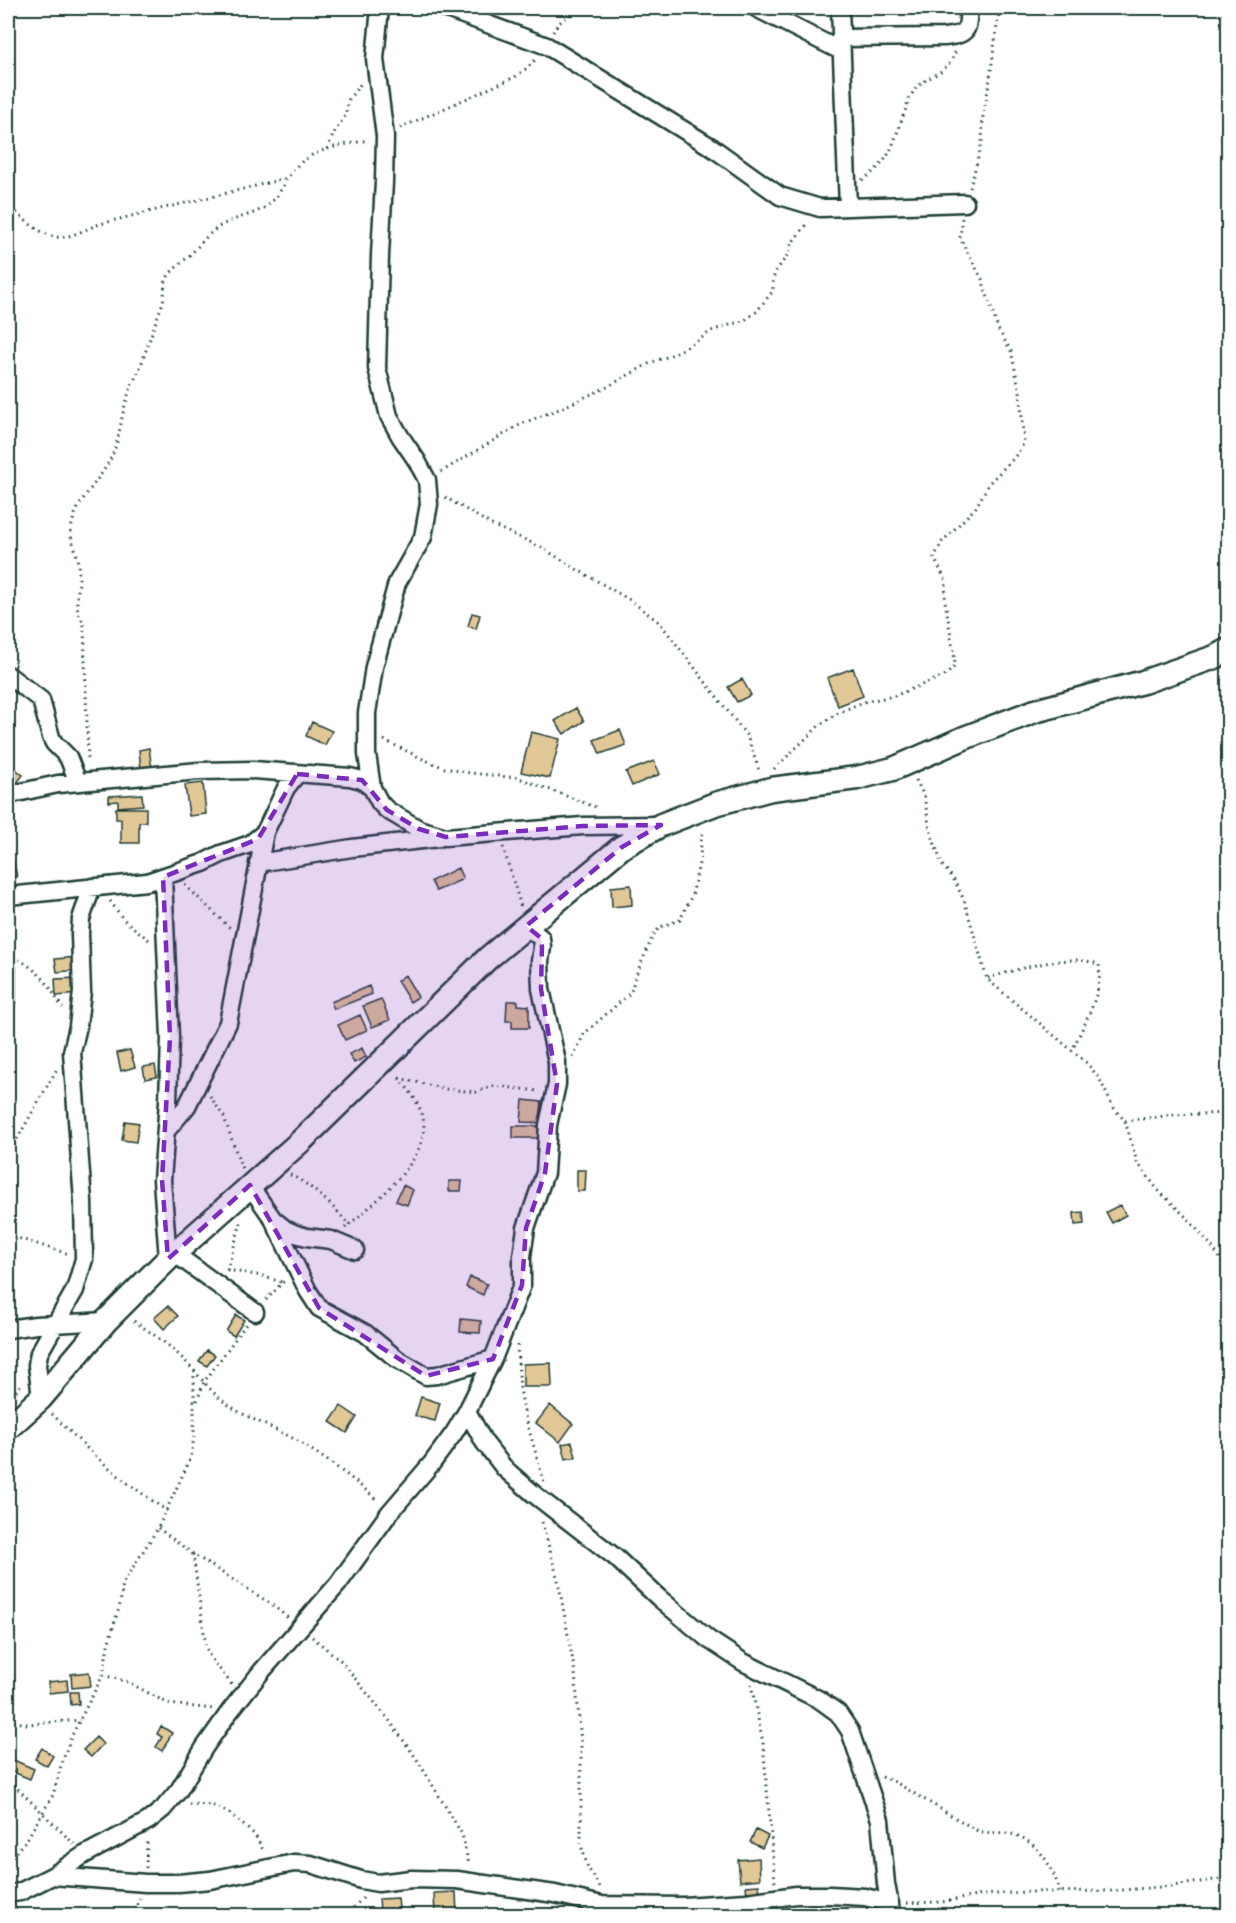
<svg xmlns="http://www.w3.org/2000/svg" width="1236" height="1923" viewBox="0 0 1236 1923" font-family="'Gochi Hand',sans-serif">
	<rect width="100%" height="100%" fill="#fff"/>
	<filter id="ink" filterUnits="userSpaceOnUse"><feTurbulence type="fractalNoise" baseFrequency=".0167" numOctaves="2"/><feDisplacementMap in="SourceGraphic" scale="12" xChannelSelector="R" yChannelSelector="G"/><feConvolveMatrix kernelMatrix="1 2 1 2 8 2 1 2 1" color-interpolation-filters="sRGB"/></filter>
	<g filter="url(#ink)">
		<path fill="#e2c797" stroke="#1f3d34" stroke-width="1.5" d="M472 613 480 615 476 629 468 626Z
			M853 668 863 696 838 706 827 678Z
			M742 679 751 695 737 702 728 687Z
			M576 708 584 721 564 734 555 721Z
			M312 722 332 731 325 745 306 736Z
			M620 730 626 745 600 754 594 740Z
			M531 732 560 739 550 778 521 772Z
			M149 748 152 769 141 770 139 750Z
			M654 761 660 774 632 786 626 772Z
			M9 764 23 775 14 787 8 782V766Z
			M203 783 206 814 189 816 185 785Z
			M142 794 143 805 118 807V801L109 802V796Z
			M116 808H146V822H139V843H121V819H116Z
			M13 859 17 877 8 879V860Z
			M458 868 463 879 436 891 431 881Z
			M631 885 632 905 612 907 611 887Z
			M78 957 79 970 57 972 55 959Z
			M8 967H16V1003H8Z
			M405 975 418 997 410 1002 397 981Z
			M78 978 79 994 56 996 55 979Z
			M369 986 372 994 334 1009 331 1002Z
			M381 999 390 1020 372 1027 363 1006Z
			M507 1001H518V1005L529 1006V1028H512V1021H506Z
			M360 1015 367 1030 345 1040 338 1025Z
			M362 1048 366 1057 354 1063 349 1054Z
			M130 1050 135 1067 121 1071 117 1053Z
			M155 1065 157 1077 145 1079 143 1067Z
			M523 1100 542 1102 540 1123 521 1122Z
			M125 1121 139 1123 136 1142 122 1140Z
			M513 1126H538V1138H513Z
			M577 1170H586L585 1191H577Z
			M449 1181H462L461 1191H449Z
			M403 1185 413 1190 407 1205 396 1201Z
			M1120 1205 1126 1215 1112 1223 1106 1212Z
			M1083 1212 1084 1224 1075 1225 1074 1213Z
			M470 1277 487 1284 483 1295 466 1287Z
			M168 1306 178 1316 164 1329 154 1318Z
			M236 1315 244 1320 234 1336 226 1331Z
			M461 1319 481 1321 480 1333 460 1332Z
			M207 1350 215 1355 207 1366 199 1361Z
			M551 1363 552 1387H523V1364Z
			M421 1397 440 1403 435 1421 415 1416Z
			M550 1405 573 1424 560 1442 536 1423Z
			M341 1406 357 1417 347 1433 330 1422Z
			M572 1442 576 1457 566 1459 562 1444Z
			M89 1672 91 1686 72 1688 71 1674Z
			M67 1680 68 1691 49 1693 48 1682Z
			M70 1692H78L79 1704 71 1705Z
			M161 1726 172 1733 162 1751 156 1747 162 1737 157 1734Z
			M96 1737 103 1744 91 1757 83 1750Z
			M42 1748 53 1756 47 1766 35 1759Z
			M9 1758 34 1769 30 1779 8 1770Z
			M756 1830 768 1836 762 1848 750 1842Z
			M759 1858 760 1879 740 1881 738 1860Z
			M759 1885 760 1893 747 1894 746 1886Z
			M456 1892 457 1916H435L434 1893Z
			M398 1898 399 1909 380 1910 379 1899Z"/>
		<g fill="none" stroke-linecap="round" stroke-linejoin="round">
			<defs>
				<path id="street" d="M380 8 375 59 385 136 384 182 380 255 377 368 389 416 400 436 417 461 427 480 429 504 423 537 397 583 374 667 367 713V754L372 788 380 803 387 810 419 829 446 837 583 826 660 825
					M444 8 547 46 713 148 780 196 820 208 965 203
					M756 8 841 51
					M840 8 848 207
					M840 38 944 37C969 34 967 31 969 8
					M8 675 41 700 51 737 54 743 68 757 78 782
					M8 795 58 784 199 771 253 770 350 777 362 780 372 788
					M258 863 352 848 439 838
					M163 877 170 1037 168 1101 162 1180 168 1259
					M8 896 147 882 203 863 221 854 250 844 265 832 286 788 297 774
					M166 1131 187 1106 228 1023 265 832
					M250 1186 273 1219 308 1291 319 1308 365 1333 397 1359 426 1376 437 1375 493 1359
					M274 1220 285 1229 296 1234 307 1237 331 1240 355 1250
					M174 1253 255 1312
					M8 1329 36 1325 106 1321
					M41 1398 37 1365 39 1353 75 1290 84 1259 83 1201 72 1052 78 1026 82 992 80 934 81 919 92 887
					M467 1411 484 1442 505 1469 535 1495 615 1557 659 1598 708 1639 743 1662 820 1700 838 1713 850 1731 880 1820 886 1884 892 1916
					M52 1876 146 1883H178L210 1880 294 1863 311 1864 361 1880 378 1883 411 1879 457 1880 555 1894 602 1905 683 1906 746 1902 796 1895H830L865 1897 890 1903
					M8 1894 20 1892 52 1876 84 1855 148 1821 163 1809 179 1790 204 1748 230 1711 261 1672 338 1584 390 1512 432 1463 454 1433 467 1411 493 1359 522 1285V1256L526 1228 545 1173 548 1125 557 1084V1062L541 989 540 961 542 947 541 938 526 926"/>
				<path id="secondary" d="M8 1428 41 1398 106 1321 168 1259 301 1141 488 958 622 847 661 825 715 804 771 789 857 778 893 769 964 738 1035 711 1143 682 1215 657 1228 650"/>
			</defs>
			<use href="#street" stroke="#1f3d34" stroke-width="21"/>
			<use href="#secondary" stroke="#1f3d34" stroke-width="27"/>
			<path stroke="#1f3d34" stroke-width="3" stroke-dasharray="1.5 4.5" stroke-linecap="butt" d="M553 32C560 18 573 13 587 8
				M400 128 515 77 527 68 537 58
				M327 149 334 133 345 116 349 99 362 82
				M862 180C893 160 892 144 905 111 907 106 908 99 912 94 926 72 946 79 956 50
				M970 188 982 143 983 115 989 85 998 18 1001 8
				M8 204C21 217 37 233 56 237 70 239 87 228 100 224 162 208 225 194 287 178
				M441 472 521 424 559 409 607 387 650 363 669 356 696 342 711 331 745 320 756 312 773 291V279L776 271 789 253 792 243 808 222
				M445 497 492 525 541 547 578 570 630 600 660 623 747 736 760 773
				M384 740 425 760 445 768 470 773 519 778 598 808
				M88 758 84 627C83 620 78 613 77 606 76 597 79 588 79 579 79 570 78 560 76 552 74 544 70 538 71 530 75 498 103 480 114 451 120 435 121 416 127 399 130 387 137 376 141 365 148 345 154 325 162 305 166 295 162 285 169 275 175 268 182 262 189 256 201 244 210 230 226 223 238 217 252 215 264 208 277 200 283 185 291 173 309 148 341 146 368 140
				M774 769 820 725 836 714 863 702 894 696 946 675 954 667 955 660 945 601 946 581 934 558 942 542 976 507 990 482 1014 458 1024 443 1020 392 1011 351 998 329 982 279 960 238 962 218
				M916 780 924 796 930 830 942 865 953 878 964 900 987 979 1088 1064 1100 1080 1113 1107 1125 1121 1137 1162 1157 1189 1186 1217 1210 1244 1228 1270
				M503 847 521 907
				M185 885 230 928
				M110 901 124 920 149 940
				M8 954C25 961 43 975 52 991 56 997 59 1003 63 1008
				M988 978C1016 970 1073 951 1099 965 1103 994 1083 1025 1072 1051
				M573 1057 584 1034 631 992 635 977 653 936 660 927 680 920 692 895 700 859 702 830
				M399 1078 446 1089 476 1092 494 1086 540 1091
				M210 1096 224 1117 242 1169
				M1125 1121 1173 1115 1228 1113
				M8 1155 57 1069
				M290 1175C308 1182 336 1208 348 1224
				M345 1228C373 1204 432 1159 423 1118 419 1102 409 1090 399 1078
				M8 1235 69 1254
				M227 1270 263 1276 281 1282
				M227 1270 242 1219
				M266 1300 286 1279
				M134 1321C150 1332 167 1343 181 1357 197 1372 209 1391 227 1404 248 1419 273 1427 296 1440 325 1458 353 1478 378 1501
				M517 1345 520 1389 525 1416 544 1482
				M12 1396 23 1382
				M197 1401 204 1382 246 1324
				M52 1414 93 1454 126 1482 167 1511
				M542 1522 558 1580 575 1673 581 1743V1845L588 1868 600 1887
				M158 1528 193 1554 271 1604 288 1618
				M193 1554 206 1647 210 1657 232 1685
				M312 1637 340 1660 389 1720 418 1761 462 1834 469 1865
				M103 1675 128 1682 169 1704 213 1709
				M751 1684 763 1743 775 1882
				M8 1721 28 1724 80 1720
				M882 1777 895 1782 976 1830C987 1834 994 1832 1005 1833 1035 1835 1053 1866 1060 1892
				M8 1782 15 1786 74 1844
				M189 1804 212 1805 229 1813 255 1835 264 1852
				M8 1861 27 1839 53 1795 62 1762 72 1735 103 1675 108 1645 120 1604 123 1583 158 1528 191 1457 194 1437V1373
				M146 1868 147 1839
				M907 1903 942 1902 983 1895 1025 1892 1111 1891 1172 1886 1228 1878
				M133 1916 140 1898
				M345 1916 363 1898"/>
			<use href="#street" stroke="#fff" stroke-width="16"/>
			<use href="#secondary" stroke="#fff" stroke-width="22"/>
		</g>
	</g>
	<path fill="#7b2cbf" fill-opacity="0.2" stroke="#7b2cbf" stroke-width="4.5" stroke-dasharray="12 8" stroke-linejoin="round" d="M297 774 362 780 387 810 419 829 446 837 583 826 661 825 622 847 526 926 541 938 542 947 541 989 557 1084 545 1173 526 1228 522 1285 493 1359 426 1376 319 1308 250 1185 168 1259 162 1180 170 1037 163 877 258 839Z"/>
	<rect width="1236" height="1923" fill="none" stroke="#fff" stroke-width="30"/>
	<rect x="15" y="15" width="1206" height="1893" fill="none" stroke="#1f3d34" stroke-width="2" filter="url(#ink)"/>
</svg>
